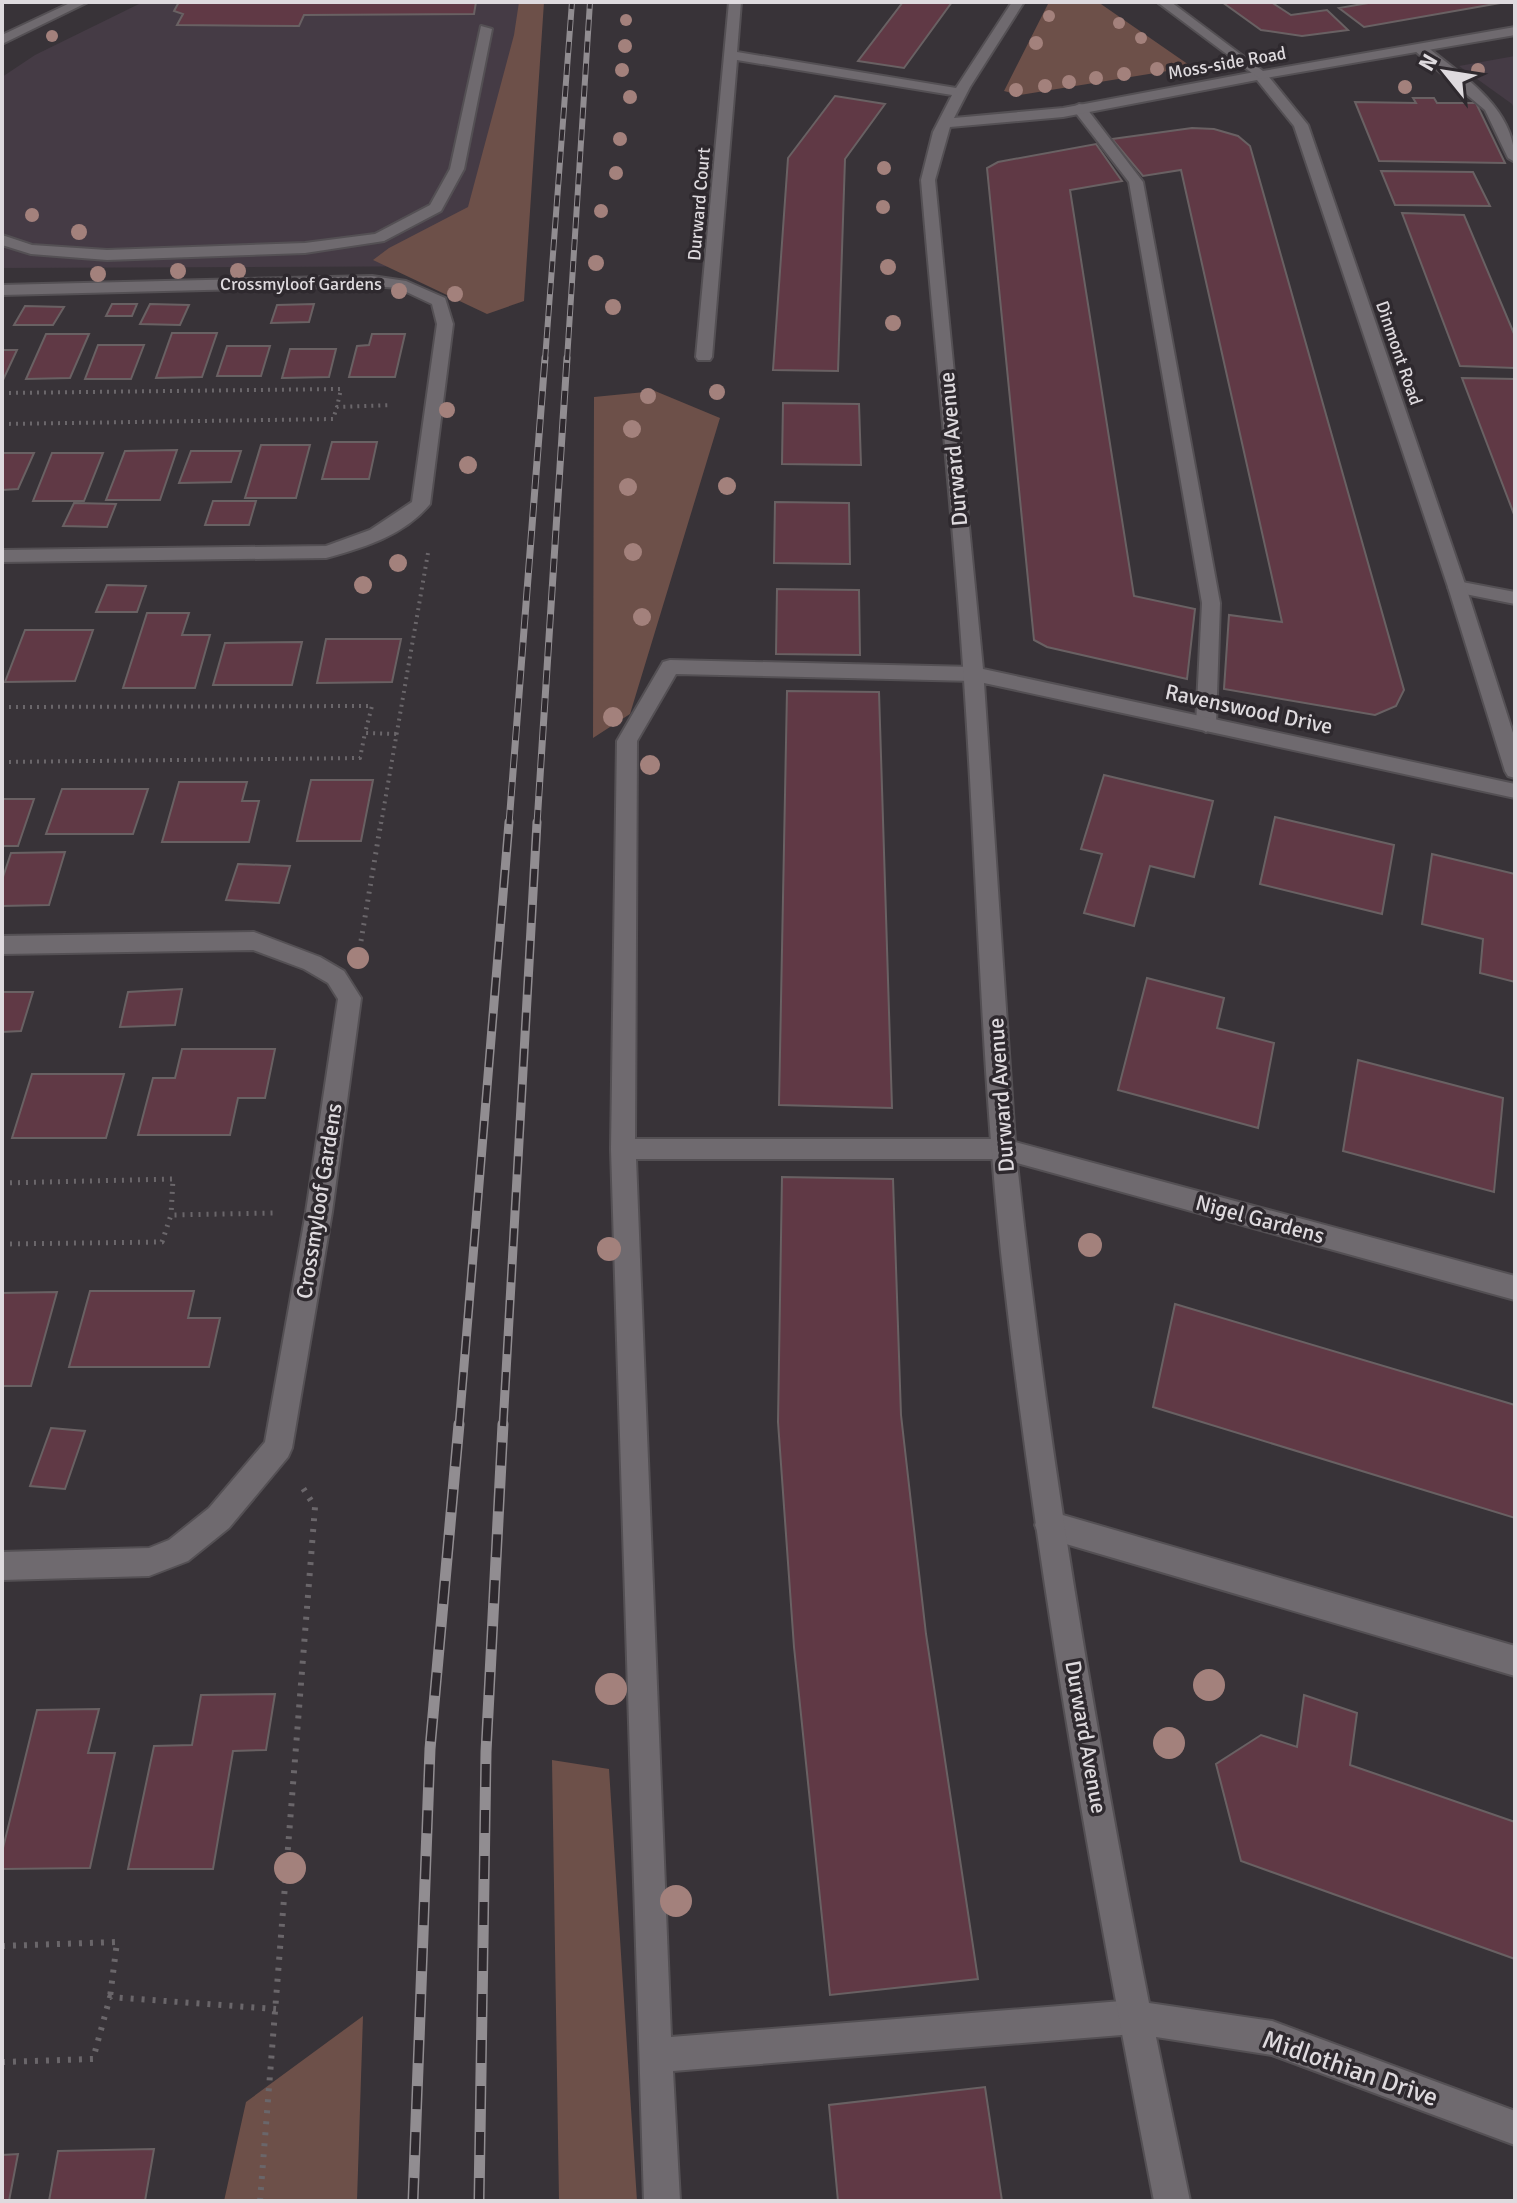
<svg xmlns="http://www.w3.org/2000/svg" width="1517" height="2203" viewBox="0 0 1517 2203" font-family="Signika,sans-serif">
	<rect width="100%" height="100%" fill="#383338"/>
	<path fill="#453b45" d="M143 2H532L500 266 2 268V77L35 55Z
		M1515 56V111L1512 104 1459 66Z"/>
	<path fill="#6d5049" d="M519 2H544L524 301 487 314 373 260 389 248 468 207 514 35Z
		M1049 2H1098L1192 67 1020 95 1004 91Z
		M655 391 720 418 630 714 593 738 594 397Z
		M552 1760 609 1769 637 2201H559Z
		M363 2016 357 2201H224L246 2102Z"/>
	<path fill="#603945" stroke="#696163" stroke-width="2" d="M179 2H476L474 14 304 15 299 26 177 25 183 14 174 11Z
		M903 2H952L904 68 858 61Z
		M1222 2H1271L1291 15 1327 10 1348 30 1302 36 1261 30Z
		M1374 2H1506L1364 27 1339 8Z
		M835 96 885 104 845 159 838 371 773 370 788 158Z
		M1413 98H1434L1437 103H1476L1505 163 1379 161 1355 102 1416 103Z
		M1192 128 1214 129 1238 136 1250 146 1404 690 1396 706 1375 715 1224 689 1229 615 1282 622 1181 170 1143 176 1112 139Z
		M1096 144 1122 181 1070 190 1134 596 1195 609 1187 679 1047 647 1034 640 987 168 998 162Z
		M1381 171 1473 172 1490 206 1395 205Z
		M1402 213 1464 215 1515 336V368L1460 366Z
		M112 304H137L132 316H106Z
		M150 304 189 305 180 325 140 324Z
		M314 304 309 322 271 323 277 305Z
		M25 306 64 307 53 325H14Z
		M172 333H217L202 377 156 378Z
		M46 334H89L70 378 26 379Z
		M372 334H405L395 377H349L357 346 369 345Z
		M98 345H144L131 379H85Z
		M227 346H270L261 376H217Z
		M290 349H336L329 377 282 378Z
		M2 350H17L3 380H2Z
		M1462 378 1515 379V517Z
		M783 403 859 404 861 465 782 464Z
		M332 442H377L369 479H322Z
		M261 445H310L296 498H245Z
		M177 450 160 500H106L125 451Z
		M191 451H241L231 482 179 483Z
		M2 453H34L18 489 2 490Z
		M52 453H103L84 501H33Z
		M213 501H256L249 525H205Z
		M775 502 849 503 850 564 774 563Z
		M74 503 116 504 107 527 63 526Z
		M107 585 146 586 137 612H96Z
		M777 589 859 590 860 655 776 654Z
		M147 613H189L182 635H210L195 688H123Z
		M25 630H93L75 681 5 682Z
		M326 639H401L392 682 317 683Z
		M302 642 292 685H213L225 643Z
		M787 691 879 692 892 1108 779 1105Z
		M1104 775 1213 801 1194 877 1150 866 1134 926 1084 913 1102 854 1081 849Z
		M311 780H373L361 841H297Z
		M179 782H247L242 801H259L249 842H162Z
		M62 789H148L133 834H46Z
		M2 799H34L18 846H2Z
		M1275 817 1394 845 1382 914 1260 884Z
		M65 852 49 905 2 906V880L11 853Z
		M1432 854 1515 874V982L1480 973 1483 939 1422 924Z
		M238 864 290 866 279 903 226 900Z
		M1147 978 1224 998 1217 1028 1274 1043 1258 1128 1118 1090Z
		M182 989 175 1025 120 1027 128 992Z
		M3 992H33L21 1031 2 1032Z
		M182 1049H275L265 1098H238L230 1135H138L153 1078H175Z
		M1358 1060 1503 1098 1494 1192 1343 1151Z
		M32 1074H124L106 1138H12Z
		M782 1177 893 1179 901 1415 926 1634 978 1979 830 1995 794 1647 778 1422Z
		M90 1291H194L188 1318H220L209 1367H69Z
		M57 1292 31 1386H2V1293Z
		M1175 1304 1515 1405V1518L1153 1407Z
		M51 1428 85 1431 65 1489 30 1486Z
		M275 1694 266 1750 233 1751 213 1869H128L154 1746 192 1745 201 1695Z
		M1304 1695 1357 1713 1350 1765 1515 1822V1959L1241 1861 1216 1764 1261 1735 1297 1747Z
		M99 1709 88 1753H115L90 1868 2 1869V1852L37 1710Z
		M985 2087 1002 2201H838L829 2105Z
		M154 2149 145 2201H49L58 2151Z
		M18 2154 9 2201H2V2155Z"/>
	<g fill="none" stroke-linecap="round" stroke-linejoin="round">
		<defs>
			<path id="lane" d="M481 26 492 29 464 169 441 211 384 241 305 253 107 260 31 254 2 245V235L32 245 107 250 305 243 375 234 430 205 450 169Z
				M1415 45H1425C1463 77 1515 107 1515 162L1508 158 1485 110 1415 51Z
				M1079 104 1084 105 1143 182 1220 603 1216 725 1206 732 1196 725 1202 603 1129 182 1072 108Z
				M1457 581 1515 592V604L1450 591 1448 587 1450 583Z
				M670 660 974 667 984 674 974 681 676 674 637 741 635 1139H1004L1013 1142 1016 1149 1013 1156 1004 1159H636L671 2037 1134 2000 1146 2005 1151 2017 1146 2029 1134 2034 673 2071 680 2201H644L611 1149 617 741 663 662Z
				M1049 1511 1515 1646V1676L1049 1539 1039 1535 1035 1525 1039 1515Z"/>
			<path id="street" d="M729 2H741L737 52 956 88 1012 2H1024L970 87 954 118 1063 108 1260 71 1265 72 1308 125 1466 587 1515 739V778L1508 776 1505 771 1448 587 1294 126 1257 80 1063 117 950 127 935 180 983 669 1515 784V798L984 683 1015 1142 1515 1276V1300L1017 1163 1019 1181C1049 1457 1095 1730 1149 2003L1272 2021 1515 2111V2145L1272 2055 1156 2037 1190 2201H1154C1093 1887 1036 1571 1001 1252 981 1062 977 870 964 680 953 513 935 347 921 180L933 132 952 95 737 60 712 357 710 360H698L696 357Z
				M372 276 406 281 445 298 453 324 430 504C405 535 363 548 326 558L2 562V550L326 546 370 530 412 502 437 324 432 304 398 288 372 286 2 295V285Z
				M254 932 320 957 344 971 361 998 332 1212 292 1448 288 1457 229 1528 188 1561 149 1576 2 1580V1552L149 1548 169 1540 209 1508 265 1442 306 1212 338 999 328 983 304 969 253 950 2 954V936Z"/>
			<path id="secondary" d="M72 2H88L2 44V35Z
				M1157 2H1171L1263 71 1515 27V35L1260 79Z"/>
		</defs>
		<use href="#lane" stroke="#545054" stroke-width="4"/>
		<use href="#street" stroke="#545054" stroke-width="4"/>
		<use href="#secondary" stroke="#545054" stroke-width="4"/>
		<path stroke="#6a666a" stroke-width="4" stroke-dasharray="2 5" stroke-linecap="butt" d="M2 393 341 389 337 407
			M2 424 333 419 337 407 392 405
			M2 707 372 706 365 733 399 734
			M2 762 360 758 365 733
			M381 824 428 553"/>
		<path stroke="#6a666a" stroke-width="5" stroke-dasharray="2 6" stroke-linecap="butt" d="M361 941 381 822
			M2 1183 173 1179 171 1215
			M2 1244 162 1242 171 1215 273 1213"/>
		<path stroke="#6a666a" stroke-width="6" stroke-dasharray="3 8" stroke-linecap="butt" d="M2 1946 117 1942 110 1997
			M2 2062 93 2059 110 1997 276 2009
			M260 2201 315 1507 303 1488"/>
		<use href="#lane" fill="#6f6a6f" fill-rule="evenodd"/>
		<use href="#street" fill="#6f6a6f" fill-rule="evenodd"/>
		<use href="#secondary" fill="#6f6a6f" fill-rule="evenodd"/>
		<defs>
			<path id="rail-far3" d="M545 360 572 2
				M567 360 590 2"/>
			<path id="rail-far2" d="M509 824 545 358
				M537 824 567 358"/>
			<path id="rail-far1" d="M459 1426 509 822
				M503 1426 537 822"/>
			<path id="rail" d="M413 2201 430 1749 459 1424
				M479 2201 486 1752 503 1424"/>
		</defs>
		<use href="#rail-far3" stroke="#918d91" stroke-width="6"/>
		<use href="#rail-far2" stroke="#918d91" stroke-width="7"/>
		<use href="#rail-far1" stroke="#918d91" stroke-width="9"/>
		<use href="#rail" stroke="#918d91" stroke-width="11"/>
		<use href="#rail-far3" stroke="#2e292e" stroke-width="4" stroke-dasharray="11" stroke-linecap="butt"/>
		<use href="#rail-far2" stroke="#2e292e" stroke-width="5" stroke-dasharray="14" stroke-linecap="butt"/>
		<use href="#rail-far1" stroke="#2e292e" stroke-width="6" stroke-dasharray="18" stroke-linecap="butt"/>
		<use href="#rail" stroke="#2e292e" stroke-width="8" stroke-dasharray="23" stroke-linecap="butt"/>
	</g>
	<g fill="#a3817c">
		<circle cx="1049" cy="16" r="6"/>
		<circle cx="626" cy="20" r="6"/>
		<circle cx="1119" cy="23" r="6"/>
		<circle cx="52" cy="36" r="6"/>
		<circle cx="1141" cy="38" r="6"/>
		<circle cx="1036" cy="43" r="7"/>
		<circle cx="625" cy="46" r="7"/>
		<circle cx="1157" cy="69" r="7"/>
		<circle cx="622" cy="70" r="7"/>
		<circle cx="1478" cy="70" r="7"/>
		<circle cx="1124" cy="74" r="7"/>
		<circle cx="1096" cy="78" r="7"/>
		<circle cx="1069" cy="82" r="7"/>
		<circle cx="1045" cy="86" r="7"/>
		<circle cx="1405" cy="87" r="7"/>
		<circle cx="1016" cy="90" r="7"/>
		<circle cx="630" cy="97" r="7"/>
		<circle cx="620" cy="139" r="7"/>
		<circle cx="884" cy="168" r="7"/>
		<circle cx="616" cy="173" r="7"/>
		<circle cx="883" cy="207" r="7"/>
		<circle cx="601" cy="211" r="7"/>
		<circle cx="32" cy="215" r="7"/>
		<circle cx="79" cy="232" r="8"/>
		<circle cx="596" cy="263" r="8"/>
		<circle cx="888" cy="267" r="8"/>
		<circle cx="178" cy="271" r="8"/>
		<circle cx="238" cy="271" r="8"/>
		<circle cx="98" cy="274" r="8"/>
		<circle cx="399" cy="291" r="8"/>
		<circle cx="455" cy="294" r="8"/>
		<circle cx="613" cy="307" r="8"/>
		<circle cx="893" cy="323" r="8"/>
		<circle cx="717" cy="392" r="8"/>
		<circle cx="648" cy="396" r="8"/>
		<circle cx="447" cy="410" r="8"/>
		<circle cx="632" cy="429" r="9"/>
		<circle cx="468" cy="465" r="9"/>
		<circle cx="727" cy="486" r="9"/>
		<circle cx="628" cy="487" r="9"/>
		<circle cx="633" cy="552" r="9"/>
		<circle cx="398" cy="563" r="9"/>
		<circle cx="363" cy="585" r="9"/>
		<circle cx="642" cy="617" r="9"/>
		<circle cx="613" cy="717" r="10"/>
		<circle cx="650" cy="765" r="10"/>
		<circle cx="358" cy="958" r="11"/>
		<circle cx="1090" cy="1245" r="12"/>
		<circle cx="609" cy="1249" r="12"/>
		<circle cx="1209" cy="1685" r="16"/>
		<circle cx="611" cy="1689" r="16"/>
		<circle cx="1169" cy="1743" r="16"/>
		<circle cx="290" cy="1868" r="16"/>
		<circle cx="676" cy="1901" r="16"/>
	</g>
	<g text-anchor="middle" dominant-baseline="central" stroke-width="7" stroke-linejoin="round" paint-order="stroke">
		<g font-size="18" fill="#dedade" stroke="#2e292e">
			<text transform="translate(1227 63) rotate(-10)">Moss-side Road</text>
			<text transform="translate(699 204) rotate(-85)">Durward Court</text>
			<text x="301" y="284">Crossmyloof Gardens</text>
			<text transform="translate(1399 353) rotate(71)">Dinmont Road</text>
		</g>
		<g font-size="22" fill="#dedade" stroke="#2e292e">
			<text transform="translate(953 449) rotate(-95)">Durward Avenue</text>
			<text transform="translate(1249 709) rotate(12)">Ravenswood Drive</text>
			<text transform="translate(1001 1095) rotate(-94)">Durward Avenue</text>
			<text transform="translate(319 1201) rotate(-81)">Crossmyloof Gardens</text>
			<text transform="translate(1260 1219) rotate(15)">Nigel Gardens</text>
			<text transform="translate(1086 1737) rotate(80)">Durward Avenue</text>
		</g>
		<g font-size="26" fill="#dedade" stroke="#2e292e">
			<text transform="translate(1350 2069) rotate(19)">Midlothian Drive</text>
		</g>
	</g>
	<rect width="1517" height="2203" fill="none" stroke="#dedade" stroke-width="8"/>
	<g transform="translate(1445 72) rotate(300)" stroke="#2e292e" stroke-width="6" paint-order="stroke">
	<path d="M0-6L14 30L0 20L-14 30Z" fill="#dedade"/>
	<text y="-12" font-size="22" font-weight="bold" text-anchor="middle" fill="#dedade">N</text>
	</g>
</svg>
